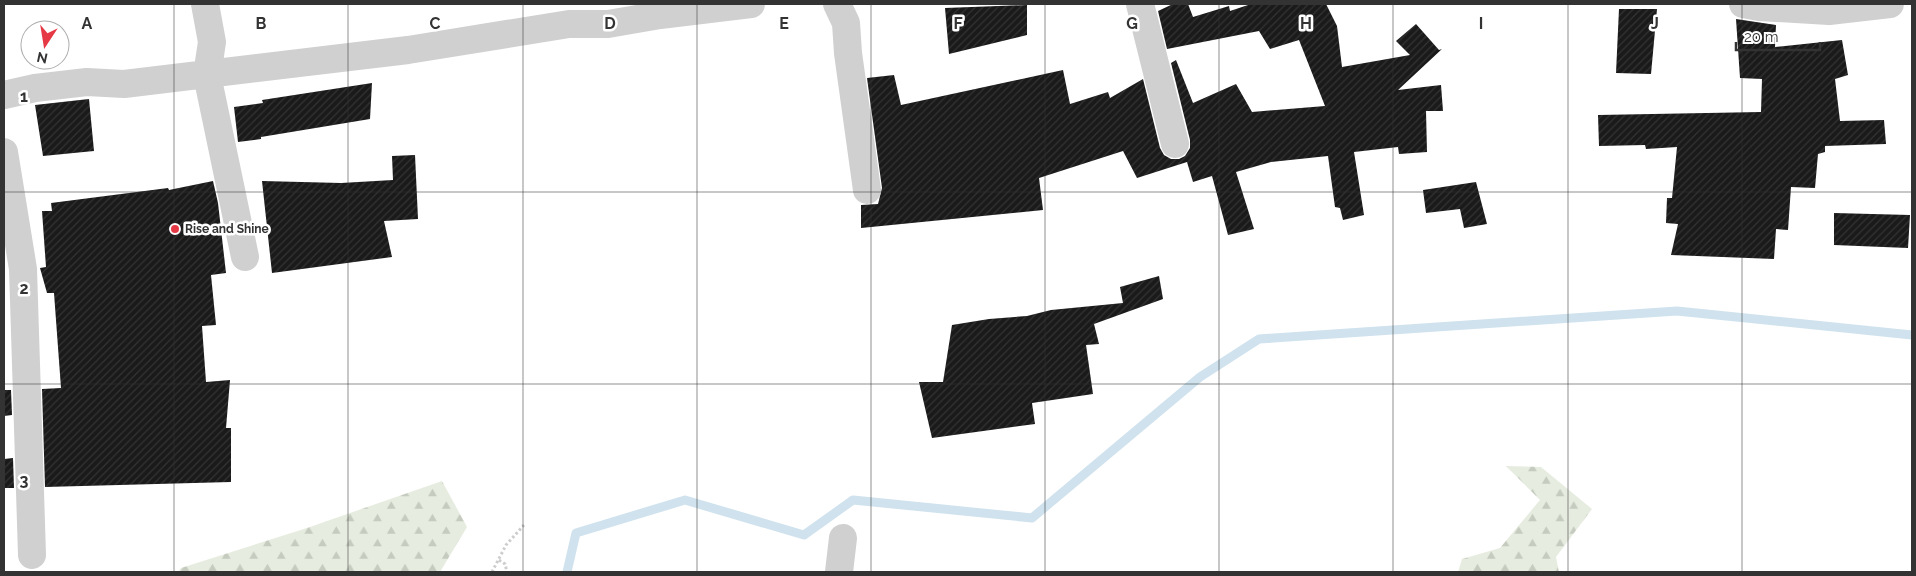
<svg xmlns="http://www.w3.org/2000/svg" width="1916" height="576" viewBox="0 0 1916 576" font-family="Raleway,sans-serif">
	<defs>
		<pattern id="forest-firs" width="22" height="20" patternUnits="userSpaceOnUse" patternTransform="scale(1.25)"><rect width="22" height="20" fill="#e6ecdf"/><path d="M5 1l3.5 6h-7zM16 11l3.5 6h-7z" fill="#c6cbc0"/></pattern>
		<pattern id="building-hatch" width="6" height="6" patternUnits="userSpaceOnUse" patternTransform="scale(1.25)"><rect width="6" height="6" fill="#1a1a1a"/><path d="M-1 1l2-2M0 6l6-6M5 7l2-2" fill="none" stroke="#333"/></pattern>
	</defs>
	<rect width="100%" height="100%" fill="#fff"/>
	<path fill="url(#forest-firs)" d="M1506 466 1541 467 1592 509 1556 557 1559 572H1458L1462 559 1500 548 1540 500Z
		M442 481 467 527 440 572H178L181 568 307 528Z"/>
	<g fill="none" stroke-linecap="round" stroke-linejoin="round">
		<path stroke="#cfe2ee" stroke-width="9" d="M567 572 576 533 685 500 804 535 853 500 1032 518 1200 377 1259 339 1677 311 1912 335"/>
	</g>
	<path fill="url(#building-hatch)" d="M1173 4H1188L1193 17 1229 6 1230 11 1251 4H1326L1337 26 1342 67 1410 55 1396 41 1416 24 1439 50 1442 49 1398 90 1441 85 1443 111H1426L1427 152 1399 154 1398 147 1354 152 1364 215 1343 220 1340 208 1335 207 1328 156 1271 162 1236 172 1254 229 1228 235 1212 176 1193 182 1187 162 1137 178 1123 151 1039 178 1043 210 861 228V205L878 204 882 188 867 78 894 75 901 105 1063 70 1070 104 1108 92 1110 98 1143 79 1160 148 1164 155 1171 159H1179L1185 156 1190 148V140L1171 63 1176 60 1193 103 1236 84 1252 112 1325 106 1299 40 1270 49 1259 31 1167 49 1158 11Z
		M1027 5V35L949 54 945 8Z
		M1619 9H1657L1651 74 1616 73Z
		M1736 19 1776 25 1775 47 1842 40 1848 75 1835 79 1840 121 1884 120 1886 144 1825 146V152L1818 154 1815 188 1791 187 1788 230 1776 229 1774 259 1671 255 1678 224 1666 223 1667 198H1672L1677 147 1646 149 1645 145 1599 146 1598 115 1761 112 1762 79 1740 78Z
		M372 83 370 119 261 137V139L238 142 234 107 263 103 262 100Z
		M89 99 94 151 43 156 35 105Z
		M415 155 418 219 384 221 392 257 272 273 262 181 341 183 393 180 392 156Z
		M213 181 218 203 226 273 211 275 216 325 202 326 206 382 230 380 226 428H231V482L45 487 42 389 61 388 54 293H47L40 268 46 267 42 211H52L51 203 168 188 169 190Z
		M1476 182 1487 224 1464 228 1460 209 1426 213 1423 190Z
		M1834 213 1910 215 1908 248 1834 245Z
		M1159 276 1163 299 1094 324 1099 344 1086 345 1093 394 1032 403 1035 424 932 438 919 382H943L952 325 989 319 1027 316 1051 310 1123 303 1120 287Z
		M4 390H11L12 415 4 416Z
		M13 458 14 488H4V459Z"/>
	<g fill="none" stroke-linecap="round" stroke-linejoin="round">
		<path stroke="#cdcdcd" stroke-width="3" stroke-dasharray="2.5 2.5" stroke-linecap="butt" d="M499 560 505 564 507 572
			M492 572 506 545 524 525"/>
		<path stroke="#d0d0d0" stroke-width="28" d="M205 4 212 42 207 75 245 257
			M837 4 846 23 848 53 867 190
			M1140 4 1175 144
			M1743 4 1759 7 1829 11 1890 4
			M4 95 35 88 87 82 124 84 408 50 569 24H608L660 15 751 4
			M4 152 23 269 32 555
			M839 572 843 538"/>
	</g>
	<path fill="none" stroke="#333" stroke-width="1" stroke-opacity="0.55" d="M174 4V572M348 4V572M523 4V572M697 4V572M871 4V572M1045 4V572M1219 4V572M1393 4V572M1568 4V572M1742 4V572M4 192H1912M4 384H1912"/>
	<circle fill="#e63946" stroke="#fff" stroke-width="2" cx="175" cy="229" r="5"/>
	<g text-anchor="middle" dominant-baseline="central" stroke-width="5" stroke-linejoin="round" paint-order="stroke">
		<g font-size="12" font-weight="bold" fill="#333" stroke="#fff" text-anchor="start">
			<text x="185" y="229">Rise and Shine</text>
		</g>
	</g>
	<g font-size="16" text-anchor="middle" font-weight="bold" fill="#333" stroke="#fff" stroke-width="5" stroke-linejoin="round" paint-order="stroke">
		<text x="87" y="29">A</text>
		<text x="261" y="29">B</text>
		<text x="435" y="29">C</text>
		<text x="610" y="29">D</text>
		<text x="784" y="29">E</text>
		<text x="958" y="29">F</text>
		<text x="1132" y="29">G</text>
		<text x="1306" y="29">H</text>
		<text x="1481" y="29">I</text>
		<text x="1655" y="29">J</text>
		<text x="24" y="102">1</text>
		<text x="24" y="294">2</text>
		<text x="24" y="486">3</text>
	</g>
	<rect width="1916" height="576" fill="none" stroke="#333333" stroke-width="10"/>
	<g transform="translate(45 45) rotate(192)"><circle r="24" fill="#ffffff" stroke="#adadad"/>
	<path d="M0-4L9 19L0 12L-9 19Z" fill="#e63946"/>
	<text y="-8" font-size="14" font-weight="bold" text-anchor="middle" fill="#333333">N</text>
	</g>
	<path d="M1736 42v8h84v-8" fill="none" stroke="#333333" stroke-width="2.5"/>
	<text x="1744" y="42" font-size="15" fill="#333333" stroke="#ffffff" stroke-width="4" paint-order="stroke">20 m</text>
</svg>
